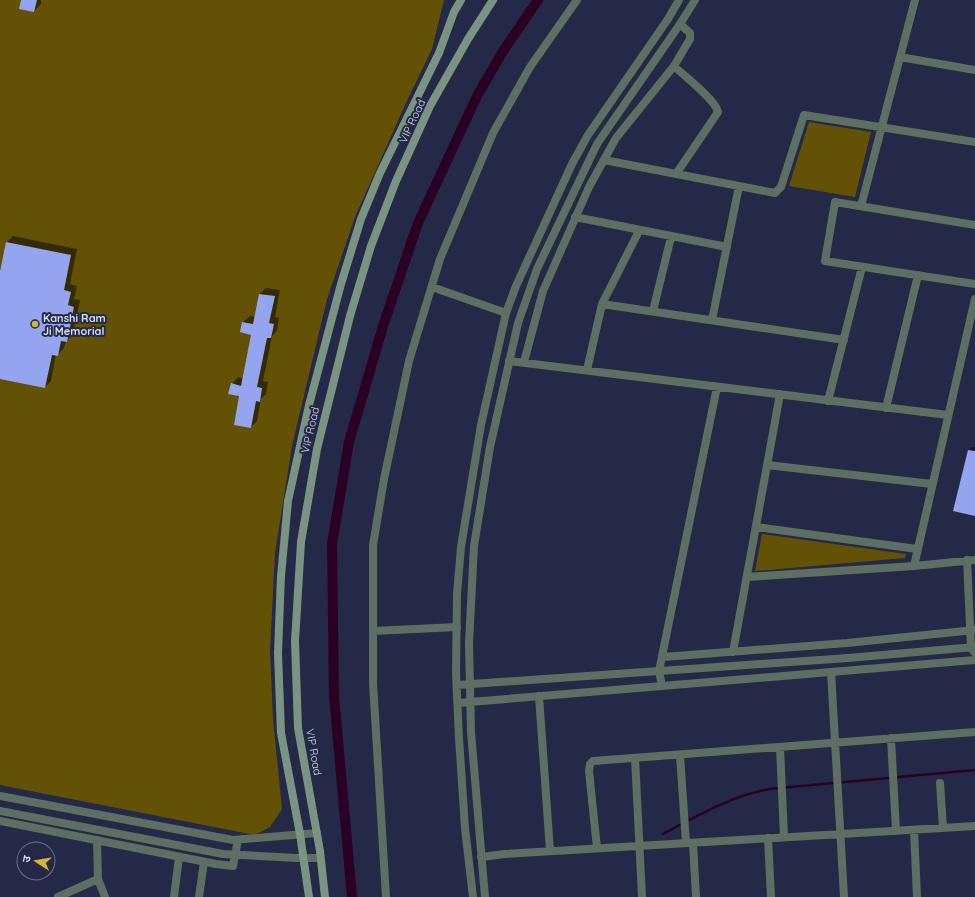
<svg xmlns="http://www.w3.org/2000/svg" width="975" height="897" viewBox="0 0 975 897" font-family="Quicksand,'Noto Sans Devanagari',sans-serif">
	<rect width="100%" height="100%" fill="#242947"/>
	<path fill="#635206" d="M0 0H444L432 49 405 105 355 217 327 299 292 446 275 553 270 651 273 719 282 809 270 827 255 835 0 785Z
		M809 122 871 132 855 197 789 186Z
		M762 534 906 554 905 558 755 571Z"/>
	<path fill="#0007" d="M21 0H41V4L34 11Z
		M13 236 77 249 70 284 77 286 74 299 80 300 73 334 66 341 64 348 58 355 56 354 51 381 45 387 0 378V270L7 242Z
		M266 288 280 290 275 317 279 318 277 331 272 336 263 381 268 382 266 394 261 399 257 421 251 427 240 395 232 384 238 377 244 379 252 334 243 322 250 316 256 317 260 294Z
		M972 447 975 448V515L969 450Z"/>
	<g fill="none" stroke-linecap="round" stroke-linejoin="round">
		<path stroke="#2b0025" stroke-width="2.5" d="M663 834C697 816 731 796 769 789L975 770"/>
		<path stroke="#2b0025" stroke-width="10" d="M352 897 334 696 332 544 349 442 383 326 418 223 477 96 503 51 538 0"/>
	</g>
	<path fill="#95a4ee" d="M21 0H37L34 12 19 9Z
		M6 242 71 255 64 290 71 292 68 305 74 307 67 342 61 341 58 356 52 355 45 388 0 379V271Z
		M259 294 275 296 269 323 274 324 271 338H267L257 387 262 388 260 402 256 401 251 428 234 425 239 396 228 394 231 383 241 386 251 335 240 332 242 322 253 324Z
		M968 450 975 451V516L953 511Z"/>
	<g fill="none" stroke-linecap="round" stroke-linejoin="round">
		<path stroke="#5e6e63" stroke-width="8" d="M900 57 975 70
			M674 66C684 76 715 99 718 112L676 174
			M604 160 775 193 781 187 804 115 975 142
			M861 206 915 0
			M575 217 727 247
			M975 225 835 202 825 261 975 284
			M432 287 506 313
			M602 304 844 340
			M653 311 671 237
			M712 320 739 186
			M509 361 948 415
			M524 362 543 291 589 187 616 138 674 66 690 39V33L680 24
			M587 370 602 304 639 231
			M828 401 862 267
			M886 408 918 275
			M767 465 932 484
			M756 527 917 549
			M967 560 971 648 975 653
			M914 566 975 299
			M747 577 914 566 975 560
			M373 631 457 627
			M733 652 780 394
			M663 657 847 643 975 630
			M831 672 844 897
			M662 686 659 671 717 387
			M539 696 550 851
			M891 738 896 831
			M780 747 784 837
			M680 755 686 843
			M635 758 642 897
			M940 783 943 828
			M914 830 917 897
			M768 838 771 897
			M97 840 98 879 105 897
			M693 843 696 897
			M597 848 589 771 590 764 593 761 975 732
			M481 857 505 854 975 826
			M58 897 98 879
			M174 897 179 857
			M199 897 204 862
			M386 897 373 683V545L384 479 409 361 440 259 493 133 530 67 577 0"/>
		<path stroke="#5e6e63" stroke-width="8" d="M457 685 848 658 975 647
			M458 703 975 660
			M0 796 233 840 317 833
			M0 811 223 854 297 858H320
			M0 821 216 864 233 866 238 840
			M473 897 465 828 459 738 456 673 457 594 461 547 481 425 506 313 516 286 572 164 588 135 668 19 679 0
			M485 897 471 732 469 643 474 546 490 447 518 323 537 269 597 144 680 24 695 0"/>
		<path stroke="#7a9382" stroke-width="8" d="M309 897 300 834 281 733 278 653 281 576 288 501 309 405 341 284 361 219 380 173 439 53 454 12 461 0
			M325 897 320 851 298 728 295 641 301 542 317 449 350 316 371 246 396 181 430 106 468 39 493 0"/>
	</g>
	<circle fill="#d4b535" stroke="#242947" stroke-width="1.5" cx="35" cy="324" r="4"/>
	<g text-anchor="middle" dominant-baseline="central" stroke-width="4" stroke-linejoin="round" paint-order="stroke">
		<g font-size="11" fill="#d9def2" stroke="#242947">
			<text transform="translate(412 121) rotate(-65)">VIP Road</text>
			<text transform="translate(310 430) rotate(-77)">VIP Road</text>
			<text transform="translate(314 752) rotate(80)">VIP Road</text>
		</g>
		<g font-size="11" font-weight="bold" fill="#d9def2" stroke="#242947" text-anchor="start">
			<text x="43" y="318">Kanshi Ram<tspan x="43" dy="13">Ji Memorial</tspan></text>
		</g>
	</g>
	<g transform="translate(36 861) rotate(282)"><circle r="19" fill="#242947" stroke="#6c718b"/>
	<path d="M0-3L7 15L0 10L-7 15Z" fill="#d4b535"/>
	<text y="-6" font-size="11" font-weight="bold" text-anchor="middle" fill="#d9def2">उ</text>
	</g>
</svg>
